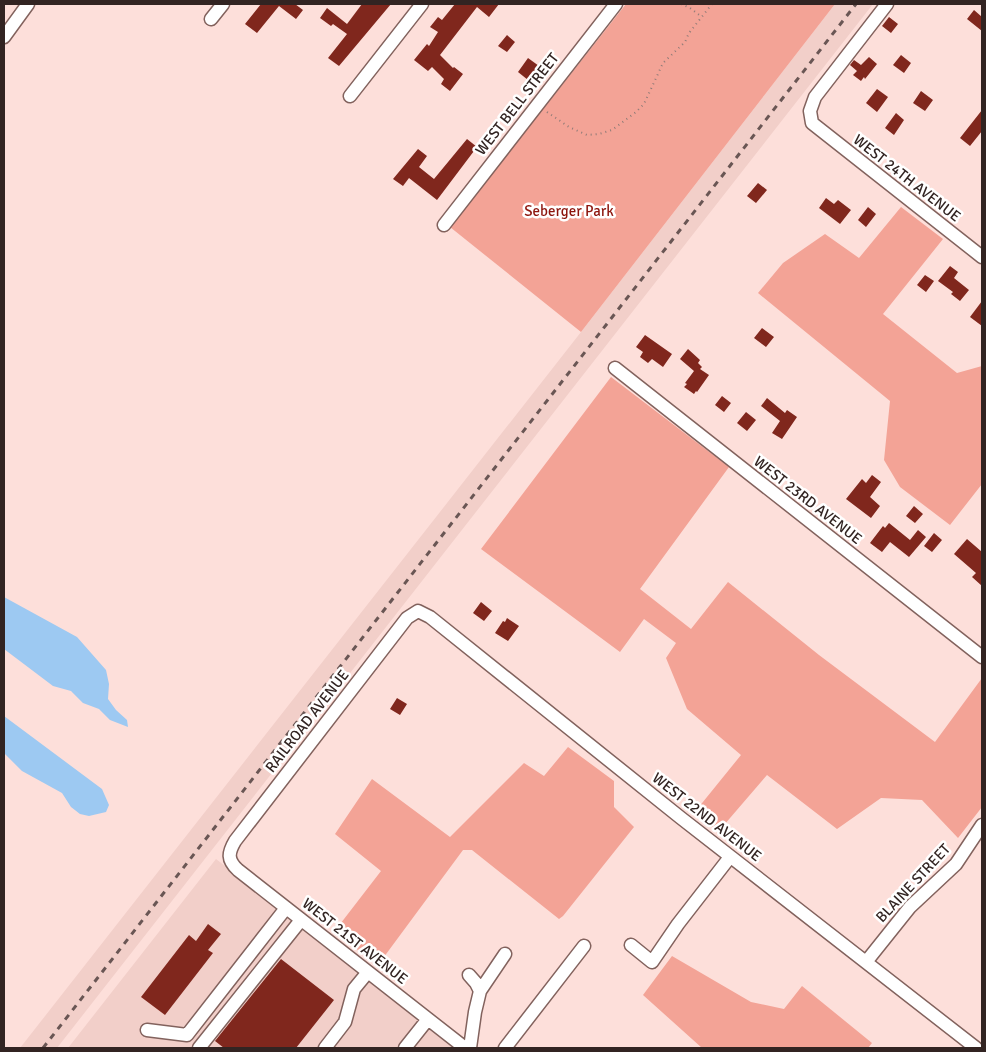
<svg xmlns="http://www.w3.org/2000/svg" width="986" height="1052" viewBox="0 0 986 1052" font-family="Signika,sans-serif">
	<rect width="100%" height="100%" fill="#fddfda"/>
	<path fill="#f2cfc9" d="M835 4H873L57 1048H20L581 332Z
		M216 859 460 1048H68Z"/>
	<path fill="#f3a396" d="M626 4H835L581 332 450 227Z
		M901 207 943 239 883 314 957 373 982 366V484L950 525 900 487 884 460 890 401 758 293 783 263 825 234 859 258Z
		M611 377 729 467 640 589 691 629 728 582 819 655 935 742 982 678V807L958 838 922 800 881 798 837 829 767 775 718 832 694 813 741 755 687 709 666 658 676 643 644 619 620 652 481 549Z
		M568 747 614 781V807L634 827 563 916 559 919 472 850H463L378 965 334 932 381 871 335 834 372 779 450 837 524 763 544 776Z
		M672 956 751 1002 784 1009 802 986 872 1043 868 1048H702L643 995Z"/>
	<path fill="#9dc9f2" d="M4 597 77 637 106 670 109 684 108 699 116 710 127 720 128 727 110 720 99 709 83 703 71 691 53 686 4 649Z
		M4 716 102 789 109 805 106 812 89 816 80 814 71 807 62 793 22 771 4 753Z"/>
	<path fill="#80271d" d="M261 4H295L303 10 296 19 279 6 257 33 245 24Z
		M362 4H391L339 66 328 58 347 34 333 24 331 26 320 18 327 8 347 24Z
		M455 4H499L489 17 477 7 440 55 453 68 454 67 463 74 450 91 441 84 444 79 432 67 428 71 414 60 427 44 429 46 438 32 430 27 438 17 442 20Z
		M974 10 982 17V31L967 19Z
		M889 17 898 24 891 33 882 26Z
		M507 35 515 42 507 52 498 46Z
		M901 55 911 63 904 73 893 65Z
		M869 57 877 64 865 79 864 77 861 81 853 75 857 71 850 65 854 60 861 65Z
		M528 58 539 66 528 80 518 72Z
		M877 89 888 97 877 112 866 103Z
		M921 91 933 100 925 111 913 103Z
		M982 110V131L970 146 960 138Z
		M896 113 904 120 894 135 885 128Z
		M467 139 477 147 437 200 409 178 403 186 393 179 418 149 427 156 419 167 434 179Z
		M758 183 767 190 756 203 747 196Z
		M826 198 834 204 838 200 851 210 840 224 819 208Z
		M868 207 876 214 866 227 858 220Z
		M950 266 958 272 954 278 969 290 960 301 951 294 953 292 938 281Z
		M925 275 934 281 926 292 917 285Z
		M982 301V326L970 317Z
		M762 328 774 337 766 347 754 338Z
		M645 335 672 354 663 367 652 359 648 363 640 357 643 352 636 347Z
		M688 349 700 360 698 363 702 367 700 369 709 375 697 392 696 391 694 394 684 387 687 384 685 383 694 371 680 359Z
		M722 396 731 403 724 412 715 405Z
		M767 398 785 413 787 410 797 417 782 439 772 433 780 421 761 406Z
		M746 412 756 420 747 431 737 423Z
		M872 475 881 482 870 497 880 506 871 518 846 499 862 479 866 483Z
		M914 506 923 514 915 523 906 516Z
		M889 523 910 540 918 530 926 537 909 557 890 542 882 552 870 543 883 526 885 528Z
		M934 533 942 540 932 552 924 546Z
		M967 539 982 552V586L972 577 976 573 954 554Z
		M481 602 492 611 484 621 473 613Z
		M507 618 519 626 508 641 495 633 503 621 505 622Z
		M397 698 407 704 400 715 390 709Z
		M208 924 221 934 208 950 213 953 165 1015 141 997 189 935 196 941Z
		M281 959 334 1000 296 1048H224L215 1041Z"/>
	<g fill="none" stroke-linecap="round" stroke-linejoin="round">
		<defs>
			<path id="minor" d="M887 4 815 97 810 111 812 123 982 257
				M211 19 223 4
				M4 37 28 4
				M350 96 422 4
				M444 225 616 4
				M615 368 982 657
				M631 945 652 962 678 924 730 857
				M866 962 910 907 956 864 982 825
				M469 975 476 983 480 991
				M147 1030 187 1035 286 908
				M199 1048 301 920
				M325 1048 345 1022 354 989 368 972
				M405 1048 428 1019
				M465 1048 238 870C227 860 228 853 235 841L407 618 418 611 430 617 681 818 976 1048
				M470 1048 475 1012 480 991 505 954
				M505 1048 584 946"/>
		</defs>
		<use href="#minor" stroke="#82625d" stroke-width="15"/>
		<path stroke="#907b77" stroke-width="2" stroke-dasharray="1 4" stroke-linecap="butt" d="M681 4 690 8 702 17
			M547 112 569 127 587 135 599 134 612 130 636 112 644 104 663 63 685 42 689 33 712 4"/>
		<use href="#minor" stroke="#fff" stroke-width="12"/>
		<path stroke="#695654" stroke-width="3" stroke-dasharray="6 6" stroke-linecap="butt" d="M43 1048 856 4"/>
	</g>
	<g text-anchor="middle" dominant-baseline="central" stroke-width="5" stroke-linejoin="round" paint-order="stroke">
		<g font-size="15" fill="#322422" stroke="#fff">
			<text transform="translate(517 104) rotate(-52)">WEST BELL STREET</text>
			<text transform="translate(907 178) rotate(38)">WEST 24TH AVENUE</text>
			<text transform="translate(808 500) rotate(38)">WEST 23RD AVENUE</text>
			<text transform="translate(307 721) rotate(-52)">RAILROAD AVENUE</text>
			<text transform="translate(707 817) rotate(38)">WEST 22ND AVENUE</text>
			<text transform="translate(913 883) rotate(-47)">BLAINE STREET</text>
			<text transform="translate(355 941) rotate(38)">WEST 21ST AVENUE</text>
		</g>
		<g font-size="15" fill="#8d160e" stroke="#fff">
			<text x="569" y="211">Seberger Park</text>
		</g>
	</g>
	<rect width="986" height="1052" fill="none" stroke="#322422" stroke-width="10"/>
</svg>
